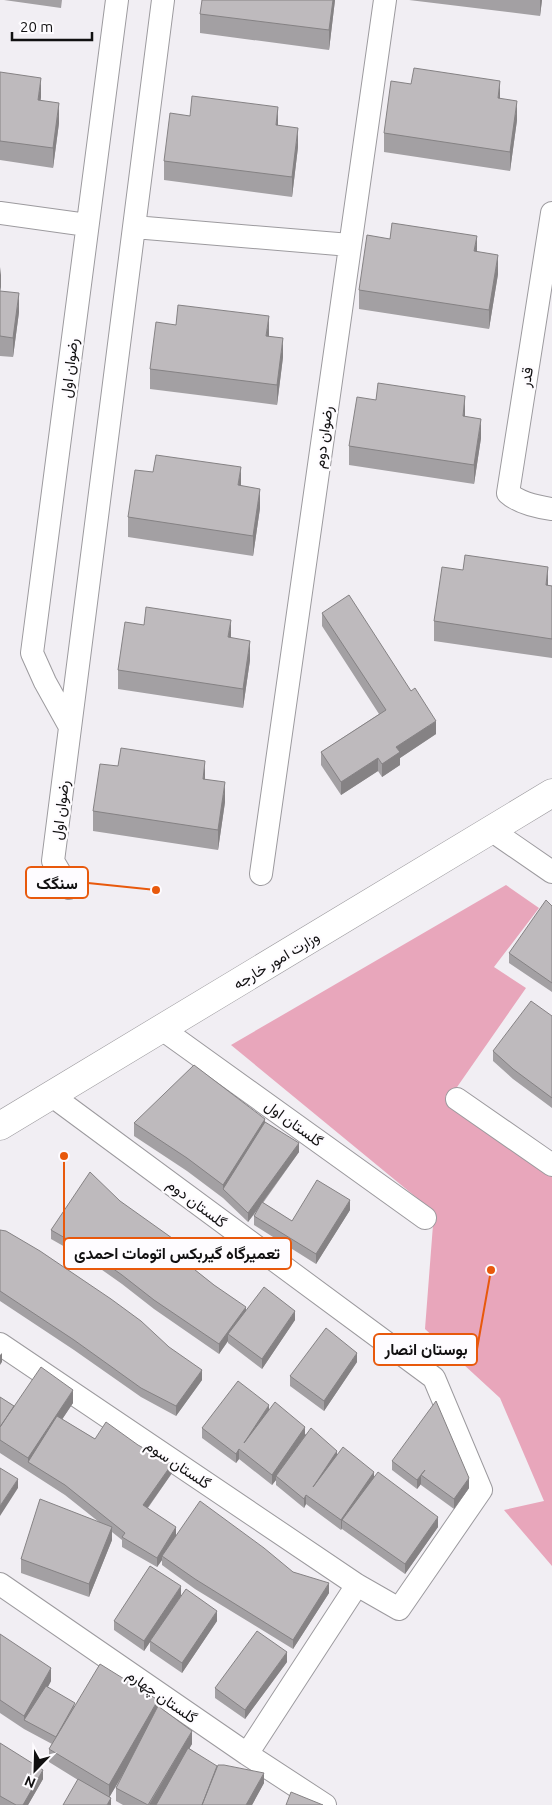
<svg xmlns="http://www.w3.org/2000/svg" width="552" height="1805" viewBox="0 0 552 1805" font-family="Ubuntu,Vazirmatn,sans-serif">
	<rect width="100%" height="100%" fill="#f1eef3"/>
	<path fill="#e8a6bb" d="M506 885 539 908 494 967 526 988 448 1100 552 1174V1566L504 1510 544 1501 500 1398 425 1329 434 1212 231 1045Z"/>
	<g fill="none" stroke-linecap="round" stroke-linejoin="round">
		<defs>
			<path id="minor" d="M0 213 87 225
				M552 213 508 493C519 503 537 507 552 509
				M134 227 350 245
				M70 727 45 682 32 653 117 0
				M491 830 552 872
				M261 874 385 0
				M69 888 53 861 163 0
				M162 1029 425 1218
				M457 1099 552 1165
				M0 1344 357 1585 399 1609 481 1490 434 1378 51 1095
				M0 1584 247 1754 325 1805
				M247 1754 357 1585"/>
			<path id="secondary" d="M0 1126 552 793"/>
		</defs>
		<use href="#minor" stroke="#9c9a9e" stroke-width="24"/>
		<use href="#secondary" stroke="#9c9a9e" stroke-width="29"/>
		<use href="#minor" stroke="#fff" stroke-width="22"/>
		<use href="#secondary" stroke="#fff" stroke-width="28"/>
	</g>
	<path fill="#a3a0a3" d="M4 0H62L61 8Z
		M335 0 329 50 200 33V14Z
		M409 0H542L540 16Z
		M0 72 41 97 40 101 59 123 53 168 0 160Z
		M500 98 517 120 510 171 384 152V133Z
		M190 116 298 147 292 197 164 180V161Z
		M477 252 498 274 489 329 359 309V290Z
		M0 267V291L19 312 13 357 0 356Z
		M269 336 283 357 277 405 150 389V369Z
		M481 438 474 484 349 465V446Z
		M241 486 260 508 253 556 128 537V517Z
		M548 585 552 586V658L434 641V621Z
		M322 613 436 734 400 758V765L382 777 378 771 341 795 321 765V752L379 714 322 626Z
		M231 638 250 660 243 708 118 689V670Z
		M205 779 225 802 218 850 93 831V811Z
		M552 906V992L509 963V953Z
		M552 1016V1108L513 1079 493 1061V1051Z
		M265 1122 299 1152 263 1203 292 1221 350 1210 316 1264 254 1225V1216L259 1208 248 1222 223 1198 187 1171 134 1136V1123Z
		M120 1201 186 1258 184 1261 246 1311 295 1320 262 1369 228 1343V1341L219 1354 154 1309 122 1284 88 1260 51 1239V1230Z
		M0 1230 202 1380 176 1416 141 1397 74 1350 0 1301Z
		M357 1362 324 1411 290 1386V1376Z
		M0 1397 14 1406 73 1403 62 1419 95 1439 172 1473 148 1508 176 1535 293 1572 329 1593 293 1649 195 1589 162 1565V1560L157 1567 122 1547V1540L112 1532V1540L89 1597 21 1573V1559L99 1522 65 1495 0 1453Z
		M269 1410 337 1455 374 1478 438 1527 405 1574 342 1529V1528L341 1530 306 1504 304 1508 276 1485V1480L272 1485 239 1459 236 1463 202 1438V1428Z
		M392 1461 469 1488 454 1509 421 1485V1484L417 1489 392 1470Z
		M181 1596 161 1626 217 1621 182 1673 150 1651V1642L144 1651 114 1630V1621Z
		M0 1634 51 1681 48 1687 75 1706 158 1707 192 1744 189 1748 217 1769 264 1783 252 1805H123L116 1801V1788L121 1778 109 1797 111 1805 78 1780 49 1762V1749L52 1744 24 1729 0 1713Z
		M287 1662 245 1719 215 1698V1688Z
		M0 1743 43 1779 28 1805H0Z"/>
	<path fill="#858284" d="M333 0H335L329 50V30Z
		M540 0H542L540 16Z
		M41 78V97L38 120V100Z
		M500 81V100L498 98Z
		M517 101V120L510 171V152Z
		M59 103V123L53 168V148Z
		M278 107V127L276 125Z
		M298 128V147L292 197V177Z
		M477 236V256L474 251Z
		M498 255V274L489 329V310Z
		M1 267V287L0 294V275Z
		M19 293V312L13 357V338Z
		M269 316V336L266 355V336Z
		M283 338V357L277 405V385Z
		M465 396V416L463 435V416Z
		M481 419V438L474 484V465Z
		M241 467V487L238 485Z
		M260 489V508L253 556V536Z
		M548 567V587L546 585Z
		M231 620V639L228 637Z
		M250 641V660L243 708V689Z
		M436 721V734L400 758V765L382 777V764L396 747Z
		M378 758V771L341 795V782Z
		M205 761V781L203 779Z
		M225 782V802L218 850V830Z
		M265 1119V1132L223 1189V1185Z
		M299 1143V1152L248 1222V1213Z
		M350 1200V1210L316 1264V1254Z
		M186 1248V1258L180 1267V1258Z
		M246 1307V1317L228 1334V1341L219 1354V1344Z
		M295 1311V1320L262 1369V1359Z
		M2 1353V1362L0 1365V1355Z
		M357 1353V1362L324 1411V1401Z
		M202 1370V1380L176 1416V1406Z
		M73 1390V1403L32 1465 28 1462V1458Z
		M269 1405V1414L244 1443Z
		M305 1427V1436L276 1476V1480L272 1485V1475Z
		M239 1449V1459L236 1463V1454Z
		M337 1451V1460L313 1487Z
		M172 1464V1473L143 1514V1505Z
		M425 1470 421 1475V1484L417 1489V1480Z
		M374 1472V1481L342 1520V1528L341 1530V1520Z
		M469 1478V1488L454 1509V1499Z
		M18 1479V1488L0 1516V1506Z
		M306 1495V1504L304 1508V1499Z
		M438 1517V1527L405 1574V1564Z
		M112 1527V1540L89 1597V1584Z
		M176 1527V1536L162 1556V1560L157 1567V1558Z
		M329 1583V1593L293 1649V1640Z
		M181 1586V1596L144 1651V1641Z
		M217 1611V1621L182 1673V1663Z
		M287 1652V1662L245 1719V1710Z
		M51 1668V1681L28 1722 24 1720V1716Z
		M158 1700V1713L109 1798V1785Z
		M192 1731V1744L157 1805H149Z
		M43 1770V1779L28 1805H23Z
		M264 1773V1783L252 1805H246Z
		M111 1798V1805H107Z"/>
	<path fill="#bebabd" stroke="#858284" d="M202 0H333L329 30 200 14Z
		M414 68 500 81 498 98 517 101 510 152 384 133 391 81 411 84Z
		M0 72 41 78 38 100 59 103 53 148 0 141Z
		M192 96 278 107 276 125 298 128 292 177 164 161 170 113 190 116Z
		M392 223 477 236 474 251 498 255 489 310 359 290 367 235 390 239Z
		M0 291 19 293 13 338 0 336Z
		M178 305 269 316 266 336 283 338 277 385 150 369 156 322 176 325Z
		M378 383 465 396 463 416 481 419 474 465 349 446 357 397 376 400Z
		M156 455 241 467 238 485 260 489 253 536 128 517 135 470 153 472Z
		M465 555 548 567 546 585 552 586V639L434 621 442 567 463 570Z
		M349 595 411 691 415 688 436 721 396 747 400 752 382 764 378 758 341 782 321 752 386 710 322 613Z
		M146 607 231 620 228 637 250 641 243 689 118 670 125 622 144 625Z
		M121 748 205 761 203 779 225 782 218 830 93 811 100 764 118 766Z
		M546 900 552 906V983L509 953Z
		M531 1001 552 1016V1098L513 1069 493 1051Z
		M194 1065 265 1119 223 1185 187 1158 134 1123Z
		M265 1122 299 1143 248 1213 223 1189Z
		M90 1172 120 1201 186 1248 180 1258 214 1285 246 1307 219 1344 154 1300 122 1275 88 1251 51 1230Z
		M317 1180 350 1200 316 1254 254 1216 262 1202 292 1221Z
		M0 1230 6 1231 40 1251 111 1299 141 1321 169 1347 202 1370 176 1406 141 1388 74 1340 0 1291Z
		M264 1287 295 1311 262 1359 228 1334Z
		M326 1328 357 1353 324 1401 290 1376Z
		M41 1367 73 1390 28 1458 0 1440V1427Z
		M238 1381 269 1405 244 1443 275 1402 305 1427 272 1475 239 1449 236 1454 202 1428Z
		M0 1397 14 1406 0 1427Z
		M436 1401 469 1478 454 1499 421 1475 425 1470 417 1480 392 1461Z
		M57 1416 95 1439 106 1422 138 1445 172 1464 143 1505 176 1527 157 1558 122 1537 125 1533 65 1485 28 1462Z
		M311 1428 337 1451 313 1487 343 1447 374 1472 341 1520 306 1495 304 1499 276 1476Z
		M0 1468 18 1479 0 1506Z
		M378 1472 438 1517 405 1564 342 1520Z
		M40 1499 112 1527 89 1584 21 1559Z
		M200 1501 264 1548 293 1572 329 1583 293 1640 195 1579 162 1556Z
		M150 1566 181 1586 144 1641 114 1621Z
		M186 1589 217 1611 182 1663 150 1641Z
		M257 1631 287 1652 245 1710 215 1688Z
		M0 1634 51 1668 24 1716 0 1700Z
		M100 1664 158 1700 109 1785 49 1749Z
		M46 1686 75 1703 56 1737 24 1720Z
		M158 1706 192 1731 148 1805 116 1788Z
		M0 1743 43 1770 23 1805H16L0 1796Z
		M188 1748 217 1766 202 1805H156Z
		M218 1765H224L264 1773 246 1805H202Z
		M78 1779 111 1798 107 1805H63Z
		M291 1792 323 1805H286Z"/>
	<g text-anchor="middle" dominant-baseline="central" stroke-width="4.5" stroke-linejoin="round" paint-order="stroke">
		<g font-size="15" fill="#111011" stroke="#fefcff">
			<text transform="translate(69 368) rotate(-83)">رضوان اول</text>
			<text transform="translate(526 377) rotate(-81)">قدر</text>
			<text transform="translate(323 437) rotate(-82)">رضوان دوم</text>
			<text transform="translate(60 810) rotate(-83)">رضوان اول</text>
			<text transform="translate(276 960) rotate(-31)">وزارت امور خارجه</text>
			<text transform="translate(294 1123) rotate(36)">گلستان اول</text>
			<text transform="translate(197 1203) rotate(37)">گلستان دوم</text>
			<text transform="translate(178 1464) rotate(34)">گلستان سوم</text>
			<text transform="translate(162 1696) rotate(35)">گلستان چهارم</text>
		</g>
	</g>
	<path fill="none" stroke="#e8590c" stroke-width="2" d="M156 890L88 883M64 1156L64 1253M491 1270L477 1349"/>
	<g fill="#e8590c" stroke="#fefcff" stroke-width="2">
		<circle cx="156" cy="890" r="5"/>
		<circle cx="64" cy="1156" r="5"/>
		<circle cx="491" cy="1270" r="5"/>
	</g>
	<g fill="#fefcff" stroke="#e8590c" stroke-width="2">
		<rect x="26" y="867" width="62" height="31" rx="5"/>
		<rect x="64" y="1238" width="227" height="31" rx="5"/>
		<rect x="374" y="1334" width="103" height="31" rx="5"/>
	</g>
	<g font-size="16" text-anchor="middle" font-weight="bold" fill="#111011">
		<text x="57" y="889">سنگک</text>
		<text x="177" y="1259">تعمیرگاه گیربکس اتومات احمدی</text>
		<text x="426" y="1355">بوستان انصار</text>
	</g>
	<g transform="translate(35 1770) rotate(203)" stroke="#fefcff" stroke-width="4" paint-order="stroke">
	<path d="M0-4L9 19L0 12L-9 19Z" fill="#111011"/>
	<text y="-8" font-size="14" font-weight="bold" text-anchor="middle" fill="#111011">N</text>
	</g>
	<path d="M12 32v8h80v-8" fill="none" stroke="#111011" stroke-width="2.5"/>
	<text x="20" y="32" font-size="15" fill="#111011" stroke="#fefcff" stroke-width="4" paint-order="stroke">20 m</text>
</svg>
